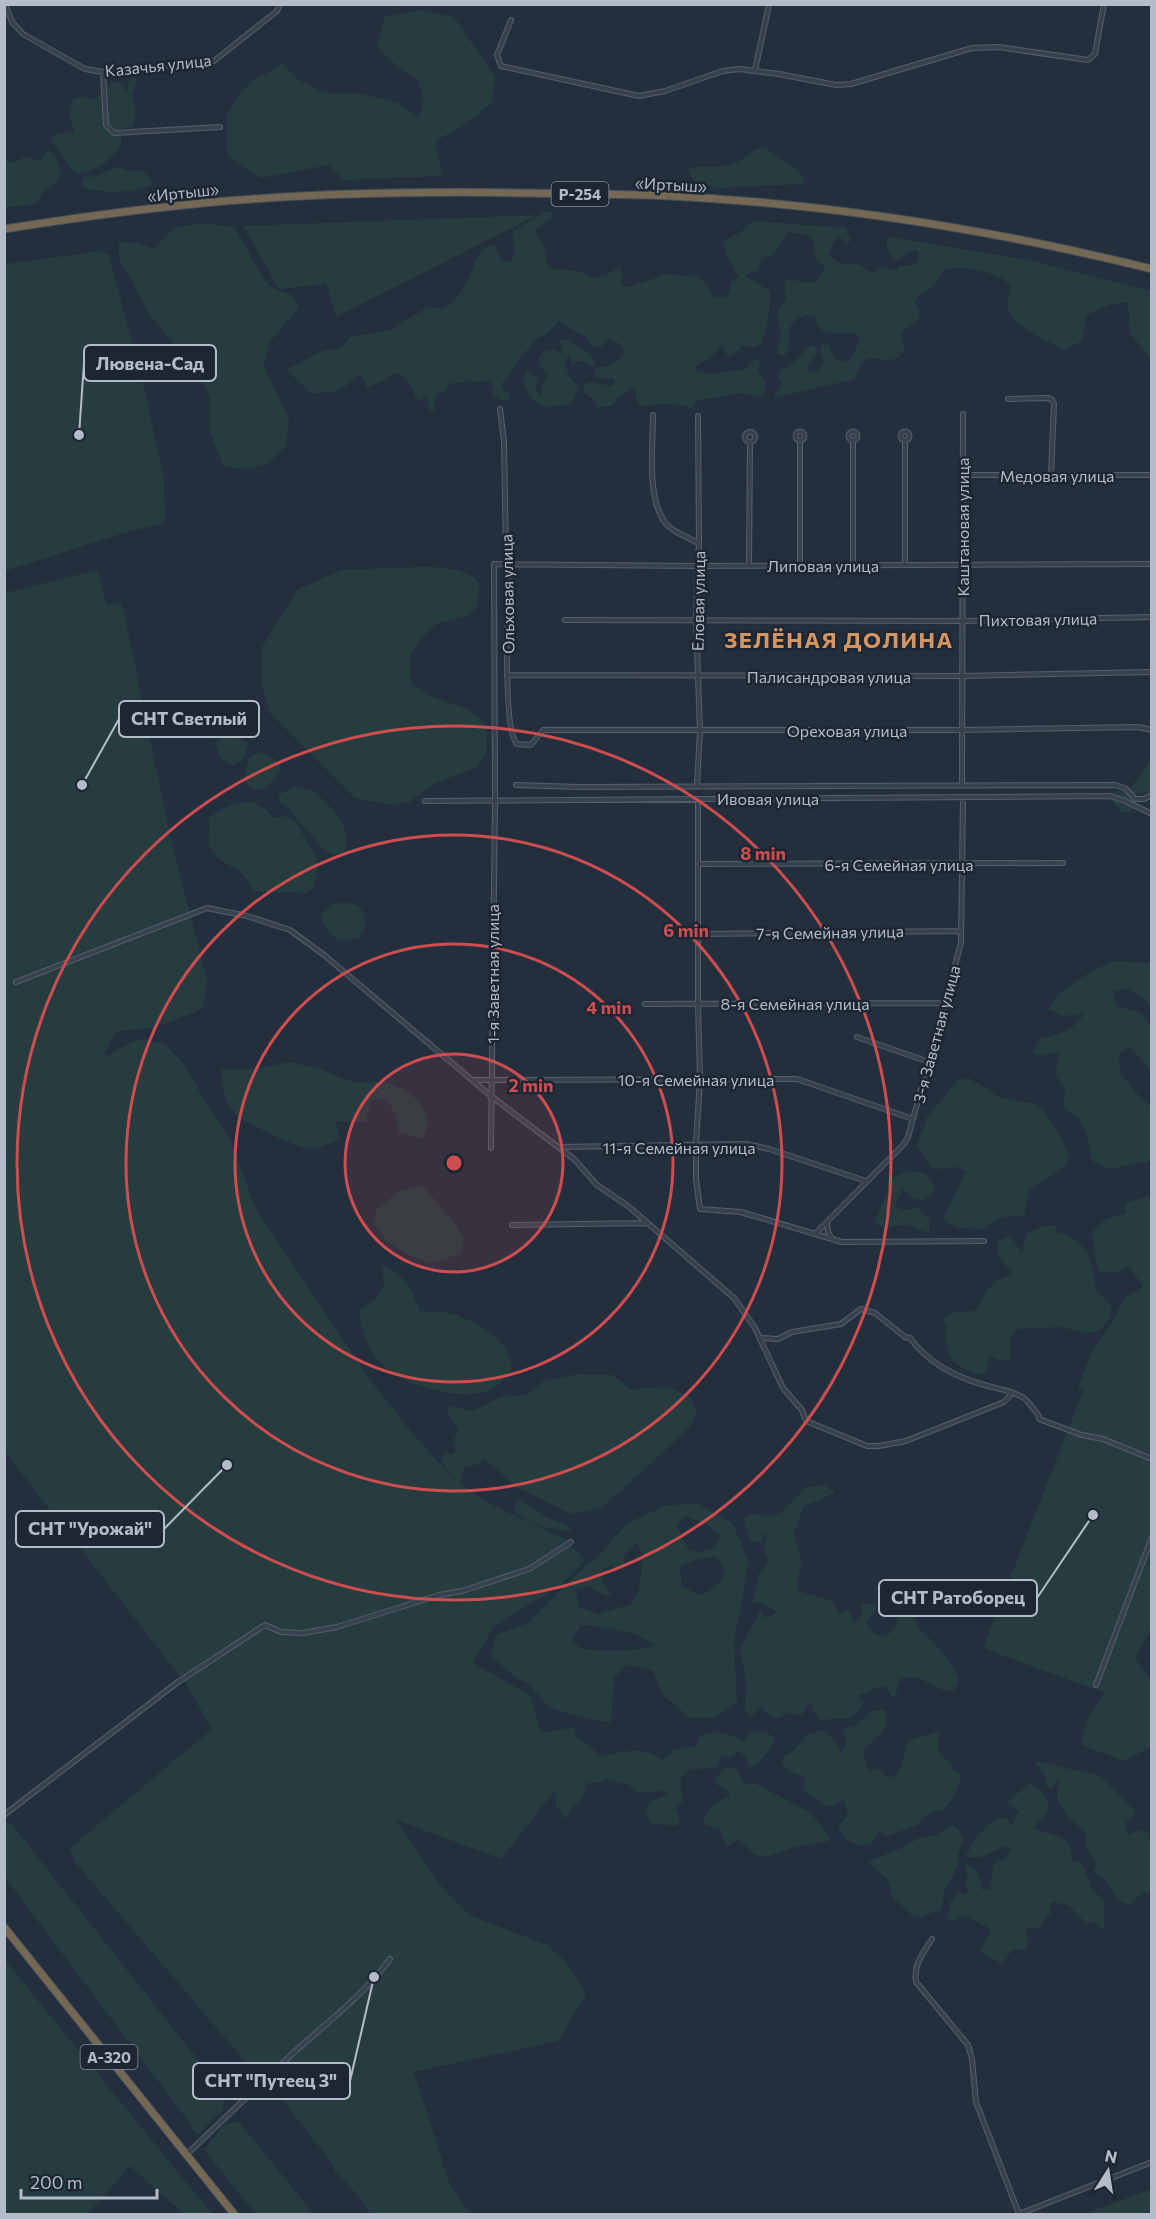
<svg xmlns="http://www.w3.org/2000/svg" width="1156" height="2219" viewBox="0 0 1156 2219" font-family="Commissioner,sans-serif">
	<rect width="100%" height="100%" fill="#242f3e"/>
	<path fill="#263c3f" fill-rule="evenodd" d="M422 10 454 17 495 77 492 103 464 125 435 141 442 176 343 180 329 165 261 178 227 155V115L241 92 256 79 282 64 297 79 324 93H358L399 103 418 119 423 103 418 79 398 67 377 47 385 16Z
		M136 76 137 83 132 95 136 111 133 126 120 129C120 133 122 139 121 143 115 159 93 174 75 173L51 141 53 135 72 132 74 129 69 115 72 100 82 96 95 100 111 82 120 83 127 91 129 80Z
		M764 147 800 173 804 179 803 184 717 188 695 183 687 169C705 163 714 169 730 165 745 161 747 151 764 147Z
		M48 150 55 155 61 170 57 182 44 190 36 204 5 208V159L13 163 25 157 39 161Z
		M118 167 129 171H143L152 180 151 185C130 193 105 194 84 188L82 186 84 177H92Z
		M545 212H553L551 219 534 231 545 247 547 263 555 270C569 269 581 270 593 278L606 275 620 267 623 275 620 280 623 286 629 287 667 274 699 277 708 286 713 296 721 298 727 297 732 281 738 277 725 253 724 241 738 234 755 221 846 228 851 241 846 243 840 237H836L828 255 839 263 860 265 868 271 873 272 881 267 896 270 899 266C907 266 914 267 919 259L918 251 913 250 898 260 893 259 887 247V236L1032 261 1151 291V360L1130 333 1128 302 1109 305 1086 315 1082 341 1064 350C1048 341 1009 326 1007 306 1007 301 1010 293 1011 287 1001 271 961 265 943 270 936 282 931 291 918 295L915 304 920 312 918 321 903 331 901 340 904 344 905 350 897 358 886 361C867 354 860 360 855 379L774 398 775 393 780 389 781 382 778 376 781 370C798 364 798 354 811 345L817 349 816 356 807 366 809 373C817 372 821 370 824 362L820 350 822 344 829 346 835 359 849 362 860 340 857 334C839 330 820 341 815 316 805 312 791 320 789 331 788 340 790 347 785 355H778C776 347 781 343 781 335 780 317 772 315 786 299L784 286 786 279C805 281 816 290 825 268L816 258 812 238 807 235 788 232 774 254 762 259 757 271 750 272 746 276 770 291C770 312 768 325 761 344L754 347 742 345 734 355 728 356 721 345 713 355 695 366 697 372C714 375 726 371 743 370L752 361 759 358 760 365 757 371 765 382 764 397 741 393 696 401 692 408C674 403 660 403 642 407L636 399V391L632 389 618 397 614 405 597 408 594 400 583 391 584 385 590 382 611 386 616 382 611 378H598L594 373 597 367C612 366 616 364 624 352L622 346 611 338 605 341 602 346 595 348 590 344 587 337 569 328 560 320 545 335 533 340 531 347C516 358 516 371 502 383V389L508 392 510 399 504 401 492 396 493 383 489 380 477 383 469 379 461 383H451L445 392 436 394 434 411 429 410 428 399 425 397 418 401C412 389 408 377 394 373L386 379 367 388 361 374 344 387 336 391 313 394 286 370 324 350H339L351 337 390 330 428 307 442 308 449 305 462 291 476 260 485 248 491 245 495 246 501 261 510 262 515 253 512 232Z
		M537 215 336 317 326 284 279 289 243 226Z
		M201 223 235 227 262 277 274 289 291 295 299 307 269 343 264 366 289 419 286 446 267 464 246 469 223 466 210 432V396L191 364 152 318 119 259V242L138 243 154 249 173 228Z
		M100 251 109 255 145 392 164 479 165 523 127 532 5 571V264Z
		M568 339 592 357 596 364 592 369 589 364 580 361 571 364 570 355 564 361 570 379 578 385C575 412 564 402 545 408 532 402 526 393 523 379L527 371 538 378 535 391 542 395V386L548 373 541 368 539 358 544 351 554 349 560 353 563 349 559 341Z
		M388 568C415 568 460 561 479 582L477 607 469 615 436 624 421 638 410 656 411 683 430 696 468 709 487 726V753L476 768 435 783 408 803 386 804 355 798 270 713 262 684V647L297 590 341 570Z
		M97 570 107 606 120 603 124 611 170 836 207 980 203 1008C170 1023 153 1030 117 1031L110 1041 104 1057 131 1042 142 1039 166 1045 185 1066 208 1106 231 1141 255 1207 371 1381 414 1435 455 1480 441 1461 444 1454 449 1453 451 1455 456 1451 454 1440 458 1430 449 1416 446 1405 473 1411 500 1397 526 1395 542 1382 577 1374 612 1375 631 1389 669 1387 690 1397 697 1413 688 1429 603 1507 572 1514 518 1488 484 1458 480 1464 464 1467 460 1483 486 1502 565 1539 585 1560 561 1585 494 1626 473 1663 530 1695 541 1733 574 1727 576 1736 601 1756C624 1752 642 1745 662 1760L674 1750 696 1746 700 1736C714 1729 732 1733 744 1742L748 1732C757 1730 769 1732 775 1738L769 1751 755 1766 749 1767 746 1757 738 1751 733 1756 722 1757 716 1767 690 1770 682 1775 680 1784 684 1799 676 1809 680 1819 676 1826 652 1823 645 1814 650 1803 668 1793V1791L639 1792 627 1784 607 1779 600 1783H587L583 1798 571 1809 565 1820 561 1810 556 1808 555 1790 501 1859 396 1820 442 1887 469 1915 547 1945 565 1961 586 1994 558 2041 414 2072 449 2182 470 2214H371L353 2190 335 2171 329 2159 277 2093 260 2079 75 1862 70 1848 212 1729 186 1684 5 1452V593Z
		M223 737 241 739 250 744 241 761 232 765C221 760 218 755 215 743Z
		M261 752 272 757 280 765 281 771 265 789H253L245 781V770L251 756Z
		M1151 758V792L1134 794V807L1129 812H1122L1113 802V793L1124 787H1131C1139 777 1144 769 1151 758Z
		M294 787 314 791 333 810 344 826 348 843 343 856 325 852 288 808 279 802 278 795Z
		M251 801 264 808 274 818 285 816 296 823 311 847 319 864 314 888 305 893 252 891C248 865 219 868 210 847 207 840 210 826 209 818 221 807 236 804 251 801Z
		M344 902 359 906 364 914 365 930 358 938 339 941 324 926 321 915 331 905Z
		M1114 961 1151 963V1006L1130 988 1113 991 1116 1006 1142 1013 1151 1026V1071L1130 1047 1119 1054 1120 1073 1139 1096 1151 1106 1152 1161 1109 1169 1092 1161 1089 1142 1079 1118 1063 1107 1066 1091 1055 1075 1060 1051 1043 1056 1032 1052 1040 1039C1062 1033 1071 1032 1085 1013L1064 1016 1048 1009C1066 983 1086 974 1114 961Z
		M288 1062C298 1064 309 1066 320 1069 330 1073 340 1078 350 1081 362 1085 376 1079 387 1083 414 1091 439 1112 422 1139L399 1132 395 1114 387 1099H371L366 1122 335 1121 340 1138C331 1143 319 1150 309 1149 296 1147 237 1120 231 1110 224 1098 222 1083 220 1070L262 1068Z
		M969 1078 999 1097 1036 1104 1043 1109 1062 1140 1069 1157 1066 1166 1029 1190 1024 1215 996 1219 984 1229 957 1228 943 1219 966 1172C958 1163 944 1170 933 1169 926 1161 925 1153 917 1146L927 1117 958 1080Z
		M915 1172 924 1173 935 1184 932 1193 921 1200 913 1198 903 1189 895 1204C900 1213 910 1208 918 1208L930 1219 929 1233C921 1231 912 1226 904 1225 891 1224 889 1234 875 1222L887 1193 888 1183 901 1173Z
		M423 1186 452 1220 464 1237 462 1252 446 1259 430 1263 405 1253 388 1242 374 1224 377 1208 402 1190Z
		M1151 1195 1152 1627 1135 1659 1151 1681V1747L1124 1761 1081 1745 1089 1715 1105 1693 983 1648 1083 1391 1078 1387 1092 1351 1111 1324 1125 1297 1143 1287 1129 1266 1118 1272H1100L1096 1262 1092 1232 1104 1220 1126 1213V1203Z
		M1055 1225 1058 1233 1068 1234 1088 1252 1097 1291 1111 1306 1110 1317 1100 1331 1087 1333 1060 1327 1017 1329 1011 1337V1360H998L989 1356 986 1372 979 1375C960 1367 950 1365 946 1342 945 1336 945 1333 947 1328L944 1320 953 1312 976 1311C987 1291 989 1281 1013 1275L997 1253 998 1241 1011 1236 1022 1253 1027 1233 1043 1226Z
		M382 1265C403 1274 412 1289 420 1310 430 1313 439 1311 448 1313 465 1317 490 1329 502 1343 508 1350 510 1360 512 1369 505 1380 497 1388 484 1392 459 1400 405 1385 386 1368 369 1353 361 1332 359 1310L374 1300 384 1285Z
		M827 1484 835 1493 803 1507 794 1535 802 1562 797 1583 798 1591 830 1600 834 1603 839 1615 845 1610 849 1611 853 1623 860 1619 862 1604H873L876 1606V1611L866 1624 875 1634 883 1637 890 1633 898 1623 896 1608 908 1604 921 1632 933 1641 954 1668 959 1680 954 1691C932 1692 923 1671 901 1679L895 1696H891L886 1687 882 1686 857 1696 865 1703 852 1718 820 1720 813 1711 812 1703H808L802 1715 787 1713C776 1723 769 1717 761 1706L751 1717 744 1710 747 1687 740 1649 761 1609 763 1617H771L776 1612 764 1603H753L758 1575 769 1562 764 1551 767 1535 764 1534 761 1542 750 1541 744 1519 752 1514 770 1516 782 1512 807 1487Z
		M518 1498 542 1515 570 1527 572 1531C552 1530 528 1526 514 1510Z
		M699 1504 733 1524 749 1563 734 1641 737 1702 715 1718H690L662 1694 653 1670 628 1665 614 1677 611 1723 572 1715 549 1707 529 1685 515 1677 491 1657 496 1635 528 1623 575 1576 601 1553 627 1524 666 1505ZM685 1516 705 1523 720 1536 715 1548 701 1552 689 1550 676 1525ZM637 1543 643 1554 639 1591 631 1604 599 1614 579 1607 575 1589 589 1586 603 1594 612 1596 604 1583 600 1572 610 1565 619 1569 625 1567 623 1556ZM715 1556 723 1565 724 1576 714 1588 701 1595 682 1587 680 1567 695 1560ZM581 1625C608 1627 634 1631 657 1645 645 1651 601 1652 587 1649 580 1648 575 1645 571 1640Z
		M885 1709C890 1731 880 1735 865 1748L864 1756 868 1771 879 1768 886 1776 894 1777 899 1772 908 1741 938 1731 940 1733C935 1748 938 1755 952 1763L953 1770 960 1774 961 1778 952 1800 943 1810 931 1812 916 1826 886 1836 879 1831 871 1843 859 1846 844 1838 838 1827 848 1816 844 1801H839L833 1807 824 1805 804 1791 805 1776C795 1775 787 1772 782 1762L784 1756 791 1753 808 1734 824 1730 836 1742 841 1752 846 1747 843 1729 857 1725 872 1711Z
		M1036 1761 1096 1775 1107 1782 1135 1811 1134 1815 1125 1824 1127 1832 1130 1835 1141 1829 1148 1832 1151 1839V1892L1141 1893 1129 1905 1118 1899 1107 1882 1094 1871 1097 1864 1085 1846 1086 1833 1070 1819 1057 1800 1059 1780 1056 1781 1053 1788 1046 1786 1044 1773 1035 1765Z
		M731 1767 738 1771 744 1784H756L811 1813 830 1837 828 1841 797 1846 769 1856 756 1855 739 1840 726 1846 720 1829 703 1824C706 1808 716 1803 730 1795L728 1791 716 1784V1779L723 1769Z
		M1031 1783C1040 1790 1054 1803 1046 1815 1043 1819 1038 1822 1035 1825V1829L1061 1837 1071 1845 1072 1861H1080L1089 1880 1091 1889 1104 1900V1928H1100L1093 1921 1086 1923 1069 1906 1054 1902 1050 1904 1052 1912 1046 1916 1040 1928 1028 1927 1025 1929 1028 1942 1026 1950 1012 1949 1004 1963H1000L980 1951 991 1931C986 1925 975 1922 968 1915L960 1916 954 1921 947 1918 950 1903 957 1893 961 1892 964 1895 969 1891 964 1885 968 1878 964 1868 966 1864C979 1869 981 1877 982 1890L990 1889 994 1864 996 1861 1004 1860 1011 1850 1006 1846 981 1857H965L977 1836 998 1817 1006 1818 1012 1825 1019 1811 1009 1804V1800Z
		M10 1822 214 2080 223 2097V2109L197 2135 189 2122 5 1877V1826Z
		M952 1824 959 1830 963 1840 958 1854V1866L944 1891 941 1909 921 1917 912 1915 893 1898 887 1879 868 1862 903 1847 921 1837 937 1836Z
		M4 1959 212 2214H182L181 2211 130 2166 88 2214H5Z
		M238 2121 314 2214H256L204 2150 223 2126Z
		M1151 2189V2214H1084Z"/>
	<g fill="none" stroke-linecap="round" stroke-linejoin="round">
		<defs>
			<path id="street" d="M5 4 12 22 23 34 85 69 103 72 214 61 277 11 280 4
				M511 20 497 55 501 66 639 96 665 91 723 71 739 69 779 74 836 85 851 84 972 48 998 47 1088 60 1095 54 1104 4
				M755 70 769 5 768 4
				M103 72 106 125 114 133 220 127
				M1008 399 1048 398 1052 400 1054 404 1051 474
				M500 409 504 441 506 557 509 564C508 591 502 730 517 744L531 745 543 730H961L1138 727 1152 730
				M653 415C653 446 646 498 666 524 674 533 688 537 698 543
				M900.5 436a4.5 4.5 0 1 1 9 0a4.5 4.5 0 1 1-9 0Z
				M848.5 436a4.5 4.5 0 1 1 9 0a4.5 4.5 0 1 1-9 0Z
				M795.5 436a4.5 4.5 0 1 1 9 0a4.5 4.5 0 1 1-9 0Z
				M745 437a5 5 0 1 1 10 0a5 5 0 1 1-10 0Z
				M853 441V564
				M905 441V564
				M962 475H1152
				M800 564V441
				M749 565 750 442
				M565 620 962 621 1152 617
				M507 675 962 676 1152 672
				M516 785 578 787 1115 785 1125 788 1135 799H1144L1152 795
				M697 785 700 731 696 621 699 543 698 416
				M962 785 963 414
				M698 799V1004L700 1079 696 1144V1179L700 1209 741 1212 842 1242 984 1241
				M425 801 1110 796 1123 800 1152 814
				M699 864 1063 863
				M698 934 961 931
				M16 982 207 908 247 916 290 930 324 955 491 1096 574 1159 597 1185 628 1206 734 1298 755 1328 783 1388 802 1410 806 1421 867 1446H879L906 1441 1004 1402 1010 1396 1007 1391
				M645 1004 945 1003
				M857 1037 929 1062
				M473 1080 797 1079 913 1119
				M559 1147 746 1144 769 1149 866 1181
				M491 1148 495 800 494 564 696 566 1152 564
				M827 1222 828 1232 832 1239
				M512 1225 647 1223
				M816 1233 904 1144 908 1137 961 943 963 798
				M760 1338 778 1339 792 1332 841 1324 861 1309 875 1313 905 1337 910 1338C929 1364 957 1378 988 1386 1000 1389 1013 1391 1024 1398 1029 1402 1034 1410 1039 1416V1419L1082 1435 1103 1439 1152 1459
				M1096 1685 1152 1537
				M4 1815 178 1682 265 1625 281 1632 303 1633 337 1627 439 1595 462 1591 529 1569 571 1542
				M932 1939C923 1953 913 1965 916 1982L968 2045 972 2059 976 2102 1019 2214
				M187 2154C222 2121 256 2088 291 2055 325 2024 362 1997 390 1959
				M1019 2214 1152 2162"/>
			<path id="highway" d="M4 229C68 219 131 210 194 204 306 193 419 191 531 193 577 194 624 194 670 196 832 204 994 230 1152 269
				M4 1927 234 2214"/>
		</defs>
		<use href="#street" stroke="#565f6c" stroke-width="6"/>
		<use href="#highway" stroke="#434c59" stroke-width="9"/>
		<use href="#street" stroke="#38414e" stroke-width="4"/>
		<use href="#highway" stroke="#746855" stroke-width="7"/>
	</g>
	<circle cx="454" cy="1163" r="109" fill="#ce4d50" fill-opacity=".12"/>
	<g fill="none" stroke="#ce4d50" stroke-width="3">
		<circle cx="454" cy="1163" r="109"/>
		<circle cx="454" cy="1163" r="219"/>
		<circle cx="454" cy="1163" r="328"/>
		<circle cx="454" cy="1163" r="437"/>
	</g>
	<g text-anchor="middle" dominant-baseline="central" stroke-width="5" stroke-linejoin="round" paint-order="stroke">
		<g fill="#1d2633" stroke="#878f9c" stroke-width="1.5">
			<rect x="551.5" y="182" width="57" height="24" rx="4.5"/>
			<rect x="80.5" y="2045" width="57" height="24" rx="4.5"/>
		</g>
		<g font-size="15" font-weight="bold" fill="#b4bcc9">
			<text x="580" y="194">Р-254</text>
			<text x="109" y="2057">А-320</text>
		</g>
		<g font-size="16" fill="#b4bcc9" stroke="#1d2633">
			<text transform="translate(158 65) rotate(-6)">Казачья улица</text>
			<text transform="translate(671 184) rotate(3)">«Иртыш»</text>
			<text transform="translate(183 192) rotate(-6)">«Иртыш»</text>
			<text x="1057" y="475">Медовая улица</text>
			<text transform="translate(962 527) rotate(-90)">Каштановая улица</text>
			<text x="823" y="565">Липовая улица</text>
			<text transform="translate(507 594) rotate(-91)">Ольховая улица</text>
			<text transform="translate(698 601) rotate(-89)">Еловая улица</text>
			<text transform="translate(1038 619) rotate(-1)">Пихтовая улица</text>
			<text x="829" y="676">Палисандровая улица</text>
			<text x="847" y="730">Ореховая улица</text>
			<text x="768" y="798">Ивовая улица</text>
			<text x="899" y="864">6-я Семейная улица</text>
			<text transform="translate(830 932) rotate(-1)">7-я Семейная улица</text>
			<text transform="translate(492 974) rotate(-90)">1-я Заветная улица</text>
			<text x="795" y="1003">8-я Семейная улица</text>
			<text transform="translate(936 1034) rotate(-75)">3-я Заветная улица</text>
			<text x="696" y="1079">10-я Семейная улица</text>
			<text x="679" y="1147">11-я Семейная улица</text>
		</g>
		<g font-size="22" font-weight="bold" letter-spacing="1.5" fill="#d59563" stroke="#1d2633">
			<text x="839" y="639">ЗЕЛЁНАЯ ДОЛИНА</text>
		</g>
	</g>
	<circle cx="454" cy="1163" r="9" fill="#ce4d50" stroke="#1d2633" stroke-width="3"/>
	<g font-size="18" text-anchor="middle" font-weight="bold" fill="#ce4d50" stroke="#1d2633" stroke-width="5" stroke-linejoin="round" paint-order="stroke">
		<text x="763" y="860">8 min</text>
		<text x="686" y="937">6 min</text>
		<text x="609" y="1014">4 min</text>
		<text x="531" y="1092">2 min</text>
	</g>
	<path fill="none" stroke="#b4bcc9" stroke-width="2" d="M79 435L84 363M82 785L119 719M227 1465L164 1529M1093 1515L1037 1598M374 1977L350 2081"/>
	<g fill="#b4bcc9" stroke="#1d2633" stroke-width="2">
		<circle cx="79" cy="435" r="6"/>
		<circle cx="82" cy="785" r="6"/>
		<circle cx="227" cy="1465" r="6"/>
		<circle cx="1093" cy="1515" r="6"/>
		<circle cx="374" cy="1977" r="6"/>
	</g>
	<g fill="#1d2633" stroke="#b4bcc9" stroke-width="2">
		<rect x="84" y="345" width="132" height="36" rx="6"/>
		<rect x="119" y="701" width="140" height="36" rx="6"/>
		<rect x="16" y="1511" width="148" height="36" rx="6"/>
		<rect x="879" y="1580" width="158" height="36" rx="6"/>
		<rect x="193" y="2063" width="157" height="36" rx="6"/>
	</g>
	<g font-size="18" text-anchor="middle" font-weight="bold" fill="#b4bcc9">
		<text x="150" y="370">Лювена-Сад</text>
		<text x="189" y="725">СНТ Светлый</text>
		<text x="90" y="1535">СНТ "Урожай"</text>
		<text x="958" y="1604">СНТ Ратоборец</text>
		<text x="271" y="2087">СНТ "Путеец 3"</text>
	</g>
	<rect width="1156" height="2219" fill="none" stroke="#b4bcc9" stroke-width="12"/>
	<g transform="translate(1108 2171) rotate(12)" stroke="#1d2633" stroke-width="4.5" paint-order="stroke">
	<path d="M0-4.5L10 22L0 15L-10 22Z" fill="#b4bcc9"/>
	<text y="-9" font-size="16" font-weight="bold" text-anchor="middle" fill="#b4bcc9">N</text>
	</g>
	<path d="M21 2189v9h136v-9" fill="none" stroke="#b4bcc9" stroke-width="3"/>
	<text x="30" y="2189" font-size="18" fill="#b4bcc9" stroke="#1d2633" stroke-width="4.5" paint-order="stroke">200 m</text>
</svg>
